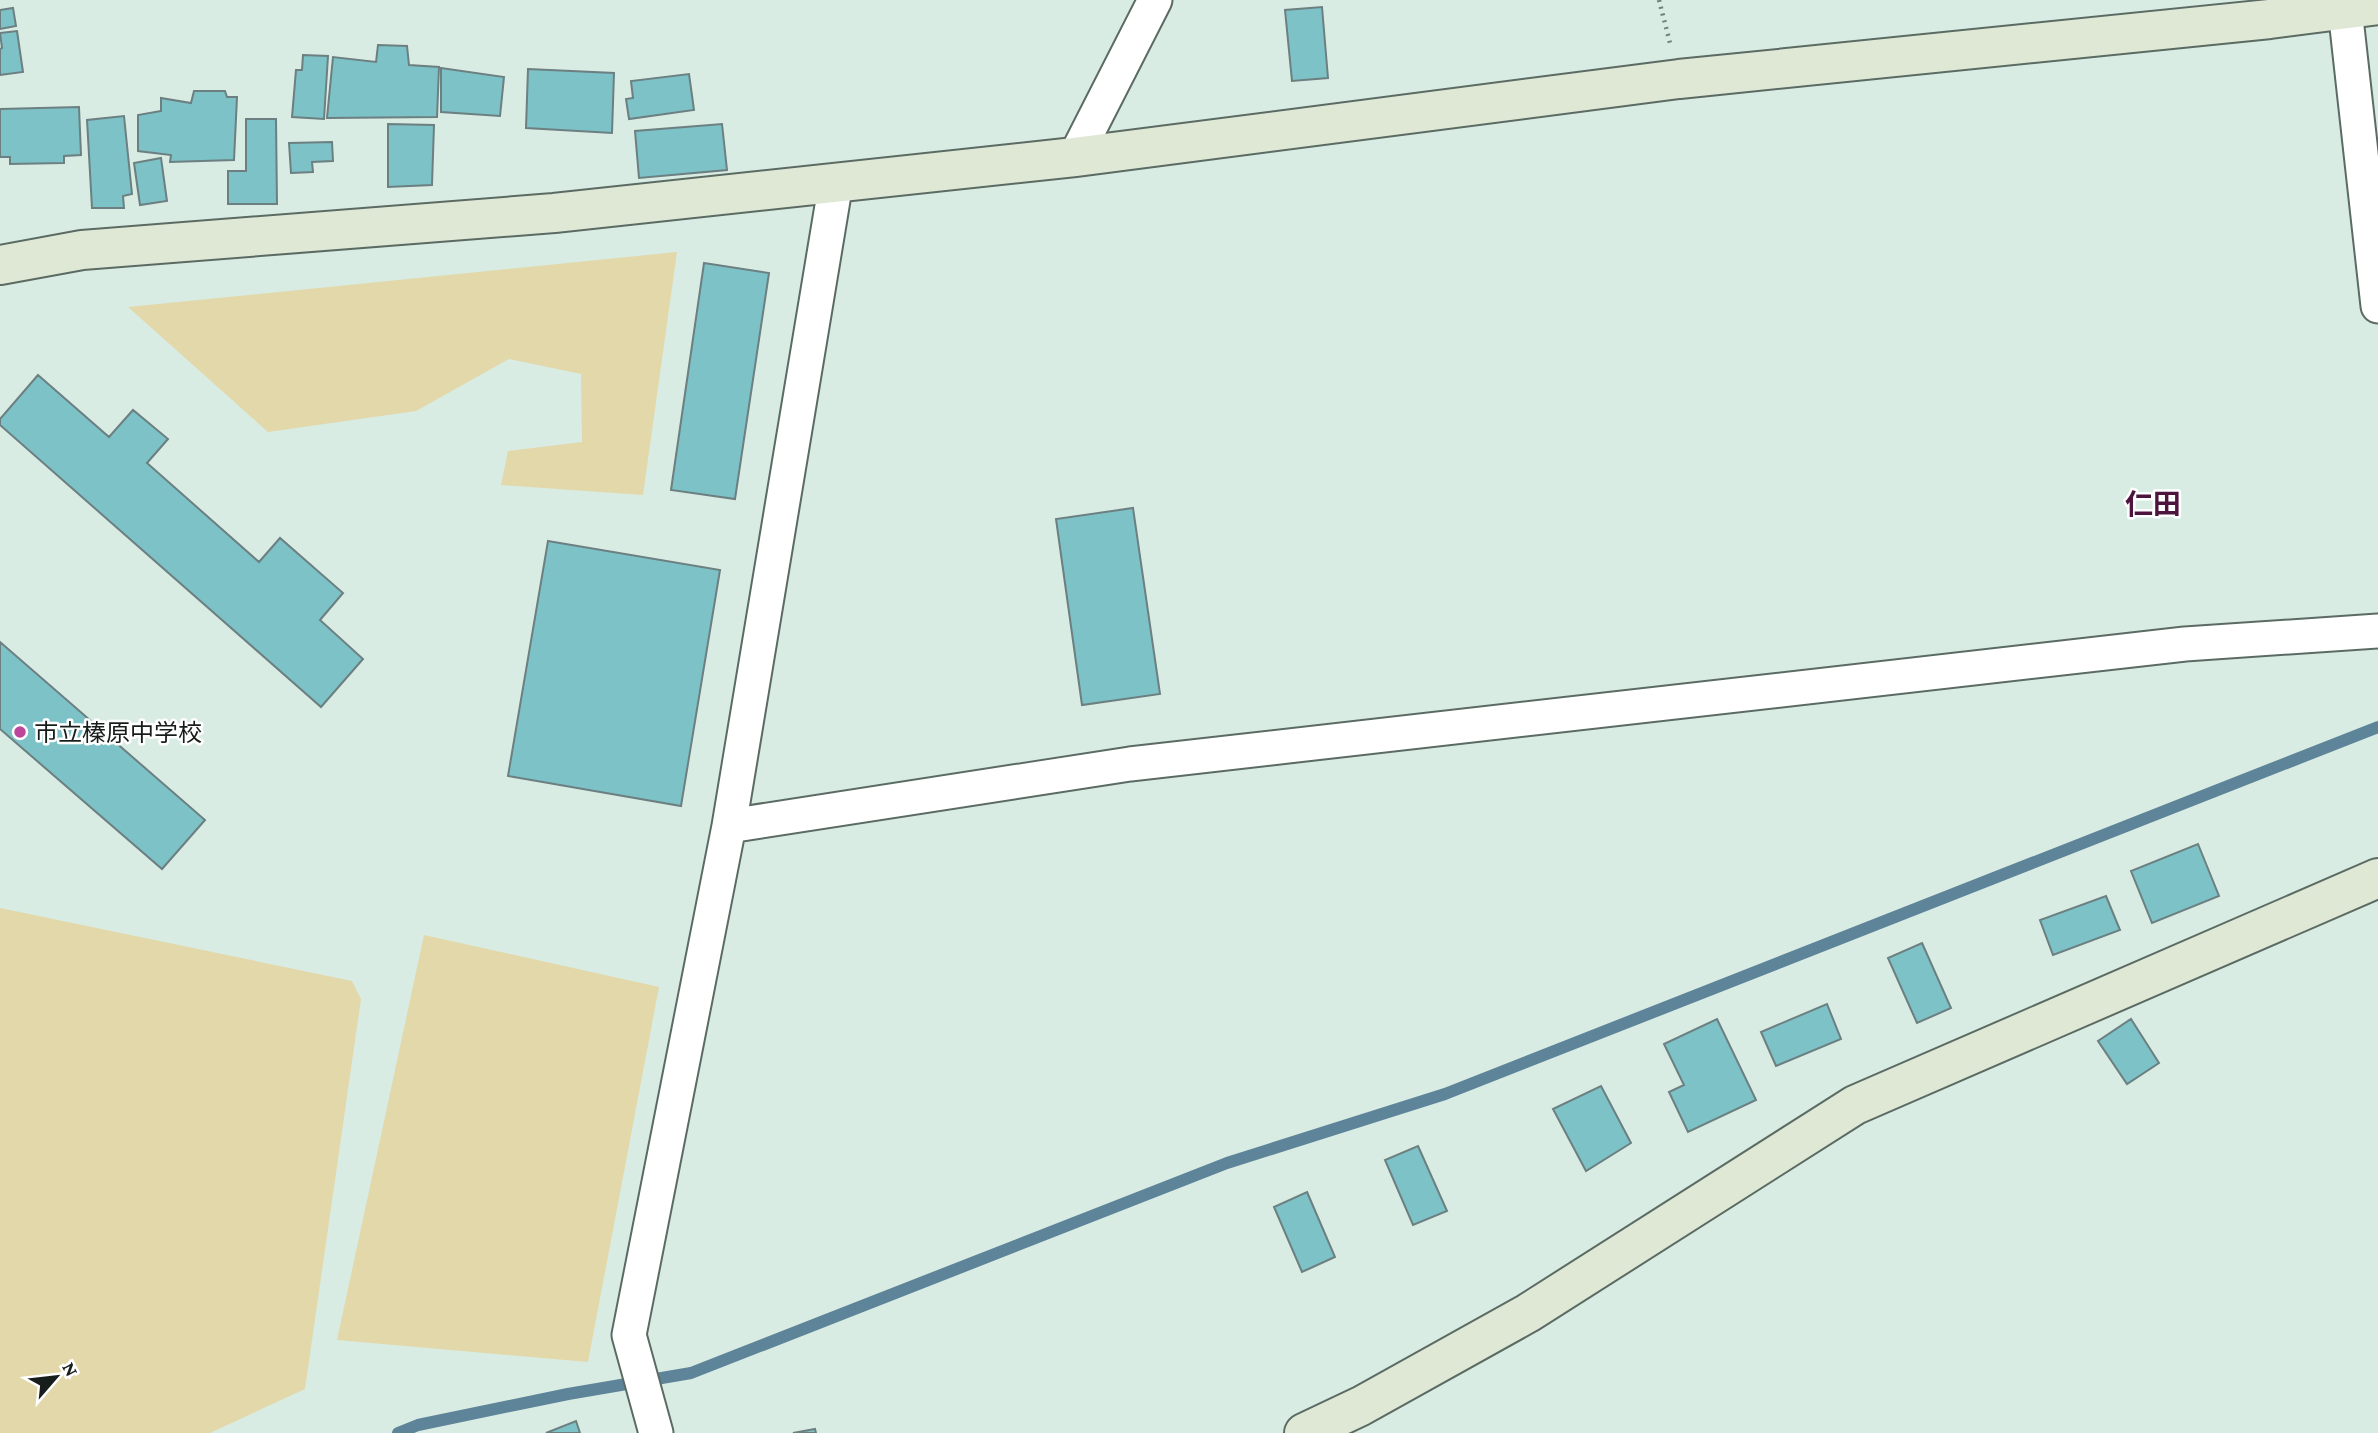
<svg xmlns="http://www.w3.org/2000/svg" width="2378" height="1433" viewBox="0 0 2378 1433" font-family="'Crimson Pro','Noto Sans JP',serif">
	<rect width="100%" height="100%" fill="#d9ece3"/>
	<path fill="#e2d8aa" d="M677 252 643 495 501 485 508 451 582 442 581 374 509 359 416 411 268 432 128 307Z
		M0 908 352 981 361 999 305 1389 210 1433H0Z
		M424 935 659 987 588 1362 337 1340Z"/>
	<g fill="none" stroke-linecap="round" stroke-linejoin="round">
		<path stroke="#5e8499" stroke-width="12" d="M398 1433 418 1425 568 1394 691 1373 1227 1163 1445 1094 2378 727"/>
	</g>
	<path fill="#7cc2c7" stroke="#6c7f81" stroke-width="2" d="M1322 7 1328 78 1292 81 1285 10Z
		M13 8 16 26 0 29V10Z
		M17 31 23 72 0 75V49L2 48 0 33Z
		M378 45 407 46 409 65 439 67 437 117 327 118 333 57 376 62Z
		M303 55 328 56 324 119 292 117 296 70H302Z
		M441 68 504 77 500 116 441 112Z
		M528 69 614 73 612 133 526 128Z
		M689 74 694 110 629 119 626 99 633 98 631 81Z
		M194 91H225L227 97H237L234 160 170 162 171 155 138 151V115L161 111V98L191 103Z
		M79 107 81 155 64 156V163L10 164V157H0V109Z
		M124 116 132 194 123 196 124 208H92L87 120Z
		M246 119H276L277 204H228V171H246Z
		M388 124 434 125 432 185 388 187Z
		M722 124 727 170 639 178 635 131Z
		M332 142 333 161 312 162 313 172 291 173 289 143Z
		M161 158 167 201 140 205 134 163Z
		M704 263 769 273 735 499 671 490Z
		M38 375 109 437 133 410 168 439 147 463 259 562 280 538 343 593 320 620 363 659 321 707 0 425V419Z
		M1133 508 1160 694 1082 705 1056 519Z
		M548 541 720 570 681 806 508 776Z
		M0 642 205 820 162 869 0 729Z
		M2198 844 2219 896 2152 923 2131 871Z
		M2106 896 2120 930 2053 955 2040 920Z
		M1922 943 1951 1008 1917 1023 1888 958Z
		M1827 1004 1841 1039 1776 1066 1761 1032Z
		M1717 1019 1756 1100 1688 1132 1669 1092 1684 1085 1664 1044Z
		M2131 1019 2159 1063 2127 1084 2098 1041Z
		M1601 1086 1631 1143 1586 1171 1553 1109Z
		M1418 1146 1447 1211 1413 1225 1385 1160Z
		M1307 1192 1335 1257 1302 1272 1274 1207Z
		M576 1421 580 1433H546Z
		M815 1429 816 1433H793Z"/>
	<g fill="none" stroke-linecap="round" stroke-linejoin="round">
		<defs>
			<path id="street" d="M2345 9 2378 306
				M1075 157 1155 0
				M729 826 1130 764 2185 644 2378 631
				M656 1433 629 1335 729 826 836 182"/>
			<path id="secondary" d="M0 265 82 250 554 213 1075 157 1679 79 2270 19 2378 5
				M1304 1433 1361 1406 1528 1313 1855 1105 2378 878"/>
		</defs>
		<use href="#street" stroke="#5b6b64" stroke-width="37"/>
		<use href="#secondary" stroke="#5b6b64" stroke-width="42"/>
		<path stroke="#75817b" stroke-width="4.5" stroke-dasharray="2 5" stroke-linecap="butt" d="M1659 0 1670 43"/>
		<use href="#street" stroke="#fff" stroke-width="33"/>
		<use href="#secondary" stroke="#dee8d5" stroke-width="38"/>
	</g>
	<circle fill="#bd459a" stroke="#fff" stroke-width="2.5" cx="20" cy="732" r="7"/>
	<g text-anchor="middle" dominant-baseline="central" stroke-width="5" stroke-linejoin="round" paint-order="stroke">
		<g font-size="24" fill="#171d1a" stroke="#fff" text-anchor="start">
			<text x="34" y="732">市立榛原中学校</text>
		</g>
		<g font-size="28" font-weight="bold" fill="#4d143d" stroke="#fff">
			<text x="2153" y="504">仁田</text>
		</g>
	</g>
	<g transform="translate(56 1377) rotate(62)" stroke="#ffffff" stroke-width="5" paint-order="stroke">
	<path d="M0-5L12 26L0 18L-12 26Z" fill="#171d1a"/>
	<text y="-10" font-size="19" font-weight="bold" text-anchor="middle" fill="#171d1a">N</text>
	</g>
</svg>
